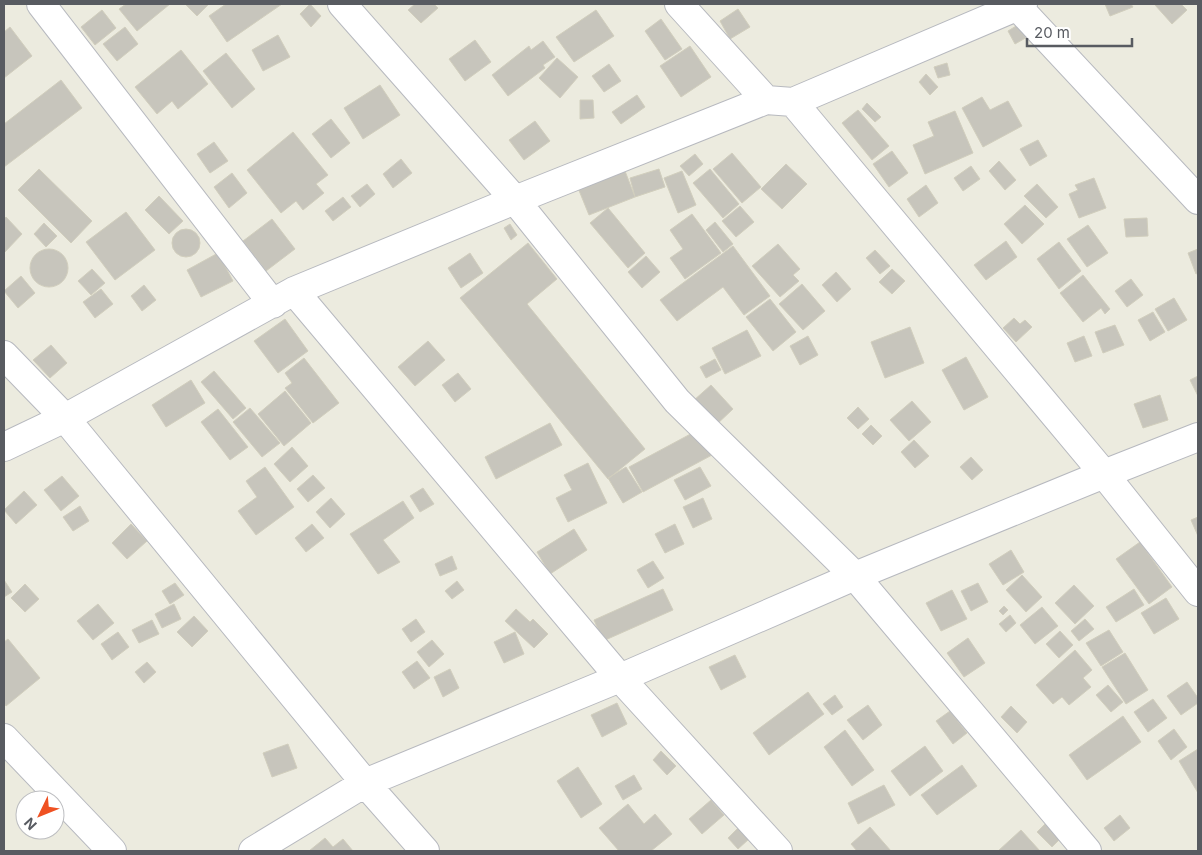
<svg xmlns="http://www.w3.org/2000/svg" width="1202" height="855" viewBox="0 0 1202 855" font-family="Inter,sans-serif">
	<rect width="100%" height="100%" fill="#ecebdf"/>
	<path fill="#c7c5bc" stroke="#d1cebd" d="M126 4H170L137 31 119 9Z
		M185 4H209L197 16Z
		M226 4H282L227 42 209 16Z
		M310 4 321 16 311 27 300 14Z
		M415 4H434L438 8 421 23 408 10Z
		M1105 4H1131L1133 7 1110 16Z
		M1156 4H1181L1187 10 1172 24 1155 5Z
		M738 9 750 27 730 39 720 21Z
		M102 10 116 28 95 45 81 27Z
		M596 10 614 36 574 62 556 37Z
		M661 19 682 49 665 60 645 31Z
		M1021 23 1029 36 1015 44 1008 31Z
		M10 27 32 56 4 78V32Z
		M125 27 138 44 117 61 103 44Z
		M278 35 290 57 263 71 252 50Z
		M475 40 491 62 465 81 449 59Z
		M543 41 555 57 543 65 545 68 508 96 492 75 529 46 531 50Z
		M690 46 711 77 681 97 660 66Z
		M181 50 208 84 178 109 172 101 157 114 135 87Z
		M226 53 255 89 232 108 203 71Z
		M557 58 578 77 560 98 539 78Z
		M947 63 950 75 938 78 934 67Z
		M609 64 621 81 604 92 592 76Z
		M926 74 938 87 930 95 919 82Z
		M61 80 82 108 4 167V124Z
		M380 85 400 115 363 139 344 108Z
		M637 95 645 107 621 124 612 112Z
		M982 97 990 110 1008 101 1022 126 983 147 962 108Z
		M580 100H593L594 118 580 119Z
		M867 103 881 117 875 122 862 109Z
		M858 110 889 146 872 160 842 123Z
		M955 111 973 153 925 174 913 145 934 136 928 122Z
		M331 119 350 143 331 158 312 134Z
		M535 121 550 141 524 160 509 140Z
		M293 132 328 175 316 184 324 193 303 210 296 201 281 213 247 170Z
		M1038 140 1047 156 1030 166 1020 149Z
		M214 142 228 161 210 173 197 154Z
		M892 151 908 173 889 187 873 164Z
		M732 153 761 187 742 203 713 169Z
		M695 154 703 164 689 176 680 166Z
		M401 159 412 173 393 188 383 174Z
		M999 161 1016 180 1005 190 989 171Z
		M786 164 807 184 782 209 761 189Z
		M971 166 980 179 963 191 954 178Z
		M39 169 92 221 71 243 18 190Z
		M659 169 665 187 635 197 630 178Z
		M710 169 739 204 723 218 693 183Z
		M625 171 635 197 589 215 578 188Z
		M682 171 696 205 678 213 664 178Z
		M232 173 247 193 229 208 214 187Z
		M1094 178 1106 208 1079 218 1069 194 1078 190 1075 185Z
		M367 184 375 194 360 207 351 196Z
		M1037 184 1058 207 1046 218 1024 196Z
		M926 185 938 203 919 217 907 199Z
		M159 196 183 221 169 234 145 210Z
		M343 197 351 207 333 221 325 211Z
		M1025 205 1044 224 1022 244 1004 224Z
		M740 206 754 222 736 237 722 221Z
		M608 208 645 253 628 268 590 223Z
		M126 212 155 250 115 280 86 242Z
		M692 214 721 253 685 279 670 258 683 249 670 230Z
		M6 217 22 234 4 253V219Z
		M1147 218 1148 236 1126 237 1124 219Z
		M272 219 295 249 266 271 243 241Z
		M715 222 733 244 723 252 706 230Z
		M44 223 57 236 46 247 34 234Z
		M510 224 517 235 511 240 504 228Z
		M1088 225 1108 253 1087 267 1067 239Z
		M172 243a14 14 0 1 1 28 0a14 14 0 1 1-28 0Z
		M1006 241 1017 257 986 280 974 265Z
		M1059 242 1081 271 1059 289 1037 259Z
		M528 243 557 279 527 304 645 449 608 479 460 298Z
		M778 244 800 269 793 275 799 281 780 297 752 266Z
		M733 246 770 296 744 315 723 287 677 321 660 300Z
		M30 268a19 19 0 1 1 38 0a19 19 0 1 1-38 0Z
		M1198 249V273L1196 274 1188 253Z
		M875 250 890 266 880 274 866 258Z
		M218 253 233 281 201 297 187 270Z
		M470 253 483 273 461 288 448 268Z
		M646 256 660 272 642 288 628 272Z
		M92 269 105 283 91 295 78 281Z
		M892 269 905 281 892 294 879 282Z
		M836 272 851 289 837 302 822 285Z
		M1083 275 1110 309 1105 314 1101 308 1083 322 1060 293Z
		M21 276 35 293 18 308 4 291Z
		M1131 279 1143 295 1127 307 1115 291Z
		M802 284 825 311 803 330 779 304Z
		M144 285 156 300 142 311 131 296Z
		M101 289 113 304 95 318 83 302Z
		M1174 298 1187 320 1168 331 1155 309Z
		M770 299 796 332 773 351 746 317Z
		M1153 312 1165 332 1150 341 1138 320Z
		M1014 318 1020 324 1025 320 1032 327 1016 342 1003 328Z
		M285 319 308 351 278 373 254 341Z
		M1115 325 1124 345 1103 353 1095 332Z
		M910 327 924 363 885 378 871 342Z
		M747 330 761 356 725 374 712 348Z
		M808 336 818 355 800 365 790 346Z
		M1084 336 1092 356 1075 362 1067 343Z
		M428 341 445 360 415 386 398 367Z
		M51 345 67 363 50 378 33 360Z
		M966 357 988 397 964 410 942 370Z
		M304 358 339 403 313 423 285 388 292 383 285 373Z
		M715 359 721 370 706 378 700 367Z
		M214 371 246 408 233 419 201 382Z
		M458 373 471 389 455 402 442 385Z
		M1198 376V396L1190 380Z
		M191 380 205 403 166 427 152 405Z
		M711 385 733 409 715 426 693 401Z
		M285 391 311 423 284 446 258 414Z
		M1160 395 1168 420 1143 428 1134 404Z
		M912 401 931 422 909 441 890 420Z
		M858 407 869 419 858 429 847 418Z
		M250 408 280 443 262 457 233 422Z
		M218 409 248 447 230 460 201 422Z
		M550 423 562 445 496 479 485 457Z
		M871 425 882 436 873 445 862 434Z
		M698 430 712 455 643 492 629 467Z
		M914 440 929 456 915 468 901 452Z
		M292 447 308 466 290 482 274 464Z
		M971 457 983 470 972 480 960 467Z
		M588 463 607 503 568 522 556 498 572 490 564 475Z
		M265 467 294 507 256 535 238 511 257 497 246 481Z
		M626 467 642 492 623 503 608 478Z
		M700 467 711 486 685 500 674 480Z
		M313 475 325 488 308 502 297 489Z
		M62 476 79 496 61 511 44 490Z
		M423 488 434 504 420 512 410 496Z
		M24 491 37 505 16 524 4 510Z
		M331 498 345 514 330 528 316 512Z
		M703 498 712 519 693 528 683 507Z
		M403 501 414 518 383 540 400 562 378 574 350 534Z
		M80 506 89 521 73 531 63 517Z
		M1198 517V536L1191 520Z
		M131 524 147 541 127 559 112 543Z
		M312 524 324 538 306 552 295 538Z
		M675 524 684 544 665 553 655 534Z
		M574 529 587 550 550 574 537 552Z
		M1140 542 1172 587 1149 604 1116 559Z
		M1011 550 1024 572 1003 585 989 564Z
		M452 556 457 569 440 576 435 564Z
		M653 561 664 578 648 588 637 570Z
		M1022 575 1042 597 1026 612 1006 590Z
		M4 580 12 592 4 597Z
		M457 581 464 590 452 599 445 591Z
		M175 583 184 595 170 604 162 591Z
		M978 583 988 602 971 611 961 591Z
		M25 584 39 599 25 612 11 598Z
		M1074 585 1094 606 1075 624 1055 603Z
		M663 589 673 610 603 641 594 620Z
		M1134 589 1144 605 1116 622 1106 607Z
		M952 590 967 619 941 631 926 603Z
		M1166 598 1179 619 1154 634 1141 613Z
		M98 604 114 623 93 640 77 621Z
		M174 604 181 619 162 628 155 614Z
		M1004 606 1008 610 1003 615 999 611Z
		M1042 607 1058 626 1035 644 1020 625Z
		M516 609 530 622 533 619 548 634 534 648 505 621Z
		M1010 615 1016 623 1006 632 999 624Z
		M194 616 208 631 192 647 177 632Z
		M416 619 425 632 411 642 402 629Z
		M1085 619 1094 629 1079 641 1071 631Z
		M152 620 159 634 139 643 132 630Z
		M1109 630 1123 652 1101 666 1086 643Z
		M1060 631 1073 645 1059 658 1046 644Z
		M118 632 129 647 112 660 101 644Z
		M515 632 524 654 504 663 494 642Z
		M968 638 985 663 964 677 947 653Z
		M8 639 40 678 6 706 4 703V642Z
		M432 640 444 654 429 667 417 652Z
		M1075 650 1092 670 1083 678 1091 687 1069 705 1062 697 1053 704 1036 685Z
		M1125 653 1148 690 1126 704 1102 667Z
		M735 655 746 677 721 690 709 667Z
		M417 661 430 678 414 689 402 672Z
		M147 662 156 672 144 683 135 672Z
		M450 669 459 688 443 697 434 677Z
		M1187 682 1198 698V703L1181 715 1167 696Z
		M1108 685 1123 702 1111 712 1096 695Z
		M808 692 824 714 769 755 753 733Z
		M835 695 843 707 832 715 823 704Z
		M1153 699 1167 718 1148 732 1134 712Z
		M617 703 627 724 602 737 591 715Z
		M868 705 882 725 863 740 847 720Z
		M1011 706 1027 722 1017 733 1001 717Z
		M950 711 967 733 953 744 936 721Z
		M1123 716 1141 742 1087 780 1069 755Z
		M1174 729 1187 747 1171 760 1158 741Z
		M845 730 874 770 852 786 824 747Z
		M288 744 297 768 272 777 263 753Z
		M925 746 943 771 910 796 891 771Z
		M1198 749V793L1179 761Z
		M661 751 676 766 667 775 653 760Z
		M962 765 977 786 937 815 921 795Z
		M578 767 602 804 581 818 557 781Z
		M634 775 642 789 623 800 615 786Z
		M884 785 895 805 858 824 848 803Z
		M711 800 724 815 702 834 689 819Z
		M628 804 644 824 655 814 672 834 651 851H619L599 828Z
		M1120 815 1130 828 1114 841 1104 828Z
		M1045 824 1060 839 1052 847 1037 832Z
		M739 827 749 839 738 849 728 838Z
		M870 827 891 851H857L851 844Z
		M1021 830 1040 851H998Z
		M325 838 333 847 343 839 353 851H309Z"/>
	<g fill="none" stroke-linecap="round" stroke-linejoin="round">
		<defs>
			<path id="street" d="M41 4 273 304
				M342 4 515 200 677 401 855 576 1087 851
				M679 4 766 100
				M1015 4 1198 200
				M793 102 1104 474 1198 592
				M294 291 620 678 778 851
				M4 355 65 418 365 783 425 851
				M4 447 65 418 294 291 515 200 766 100 793 102 1023 4
				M4 738 112 851
				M253 851 365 783 620 678 855 576 1104 474 1198 437"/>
		</defs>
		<use href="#street" stroke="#b7b9bf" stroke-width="30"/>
		<use href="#street" stroke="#fff" stroke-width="28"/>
	</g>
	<rect width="1202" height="855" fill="none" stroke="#585b61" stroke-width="10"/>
	<g transform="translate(40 815) rotate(227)"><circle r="24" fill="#ffffff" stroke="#bcbdc0"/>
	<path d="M0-4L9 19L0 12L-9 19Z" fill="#ef5122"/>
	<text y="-8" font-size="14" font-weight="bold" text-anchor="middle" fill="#585b61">N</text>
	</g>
	<path d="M1027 38v8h105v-8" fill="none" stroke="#585b61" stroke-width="2.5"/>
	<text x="1034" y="38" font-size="15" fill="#585b61" stroke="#ffffff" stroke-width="4" paint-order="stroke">20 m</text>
</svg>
